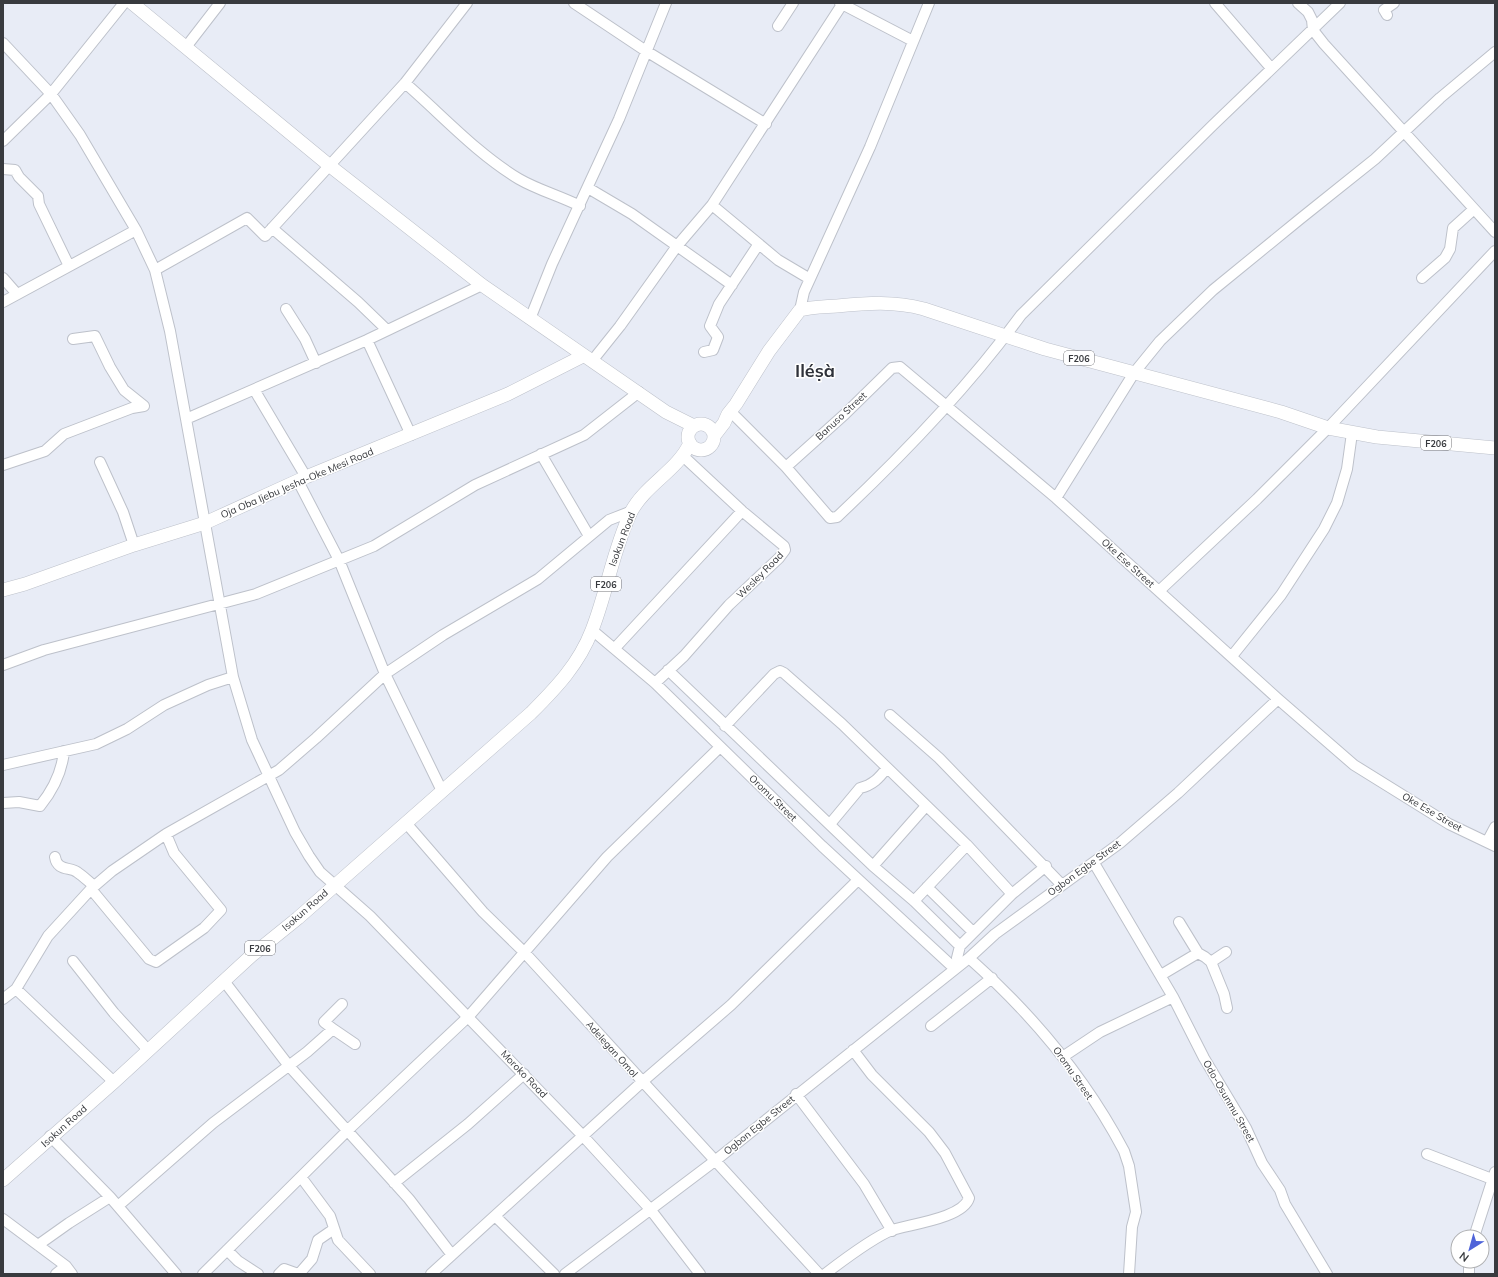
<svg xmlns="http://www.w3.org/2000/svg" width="1498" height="1277" viewBox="0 0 1498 1277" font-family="Mulish,sans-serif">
	<rect width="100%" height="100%" fill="#e8ecf6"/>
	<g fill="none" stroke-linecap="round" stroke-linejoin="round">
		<defs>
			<path id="minor" d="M574 3 646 51 766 124
				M840 3 913 41
				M1215 3 1271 68
				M1298 3 1308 12 1312 20 1313 30 1324 44 1495 232
				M1387 15 1384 10 1394 3
				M778 26 793 3
				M3 43 51 94 80 135 136 230 155 270 170 331 233 677 252 740 295 832 309 856 320 872 370 916 583 1136 650 1209 700 1274
				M186 47 220 3
				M405 83C442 115 476 153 519 179 538 190 560 196 580 206
				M3 141 51 94 124 3
				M3 169 15 170 19 177 38 196 39 204 69 266
				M588 188 632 214 732 285
				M712 205 778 260 810 279
				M272 228 358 302 387 330
				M155 270 247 218 265 236 405 83 467 3
				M3 278 17 294
				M1422 278 1445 258 1450 249 1453 228 1474 209
				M3 302 136 230
				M286 309 305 339 316 363
				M800 310 804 292 870 147 929 3
				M530 319 552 264 619 119 666 3
				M73 339 95 336 110 367 124 390 144 406
				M367 340 411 435
				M704 352 713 350 718 337 710 326 719 304 758 245
				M592 361 620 326 677 246 712 205 843 3
				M255 391 306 477
				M730 411 786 467 830 518 837 517C902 456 969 386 1021 315L1213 125 1340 3
				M186 419 367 340 482 285
				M541 454 589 536
				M100 462 123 512 134 545
				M3 465 45 451 64 434 132 408 144 406
				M786 467 845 414 892 368 900 367 1056 498 1278 699 1354 765 1449 824 1495 846
				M298 481 339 560 385 674 442 791
				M1056 498 1134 373 1160 341 1213 290 1300 219 1375 159 1440 98 1495 52
				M1159 591 1257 499 1328 428 1495 251
				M592 630 655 683 822 846 954 968
				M615 648 742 511
				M1232 656 1281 595 1324 529 1337 503 1347 469 1352 433
				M3 665 44 650 256 594 374 546 475 485 584 435 639 392
				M668 670 873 866 914 901 960 946
				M655 683 684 656 729 605 779 558 785 550 784 546 742 511 683 456
				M890 715 939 758 1061 884
				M725 726 774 674 780 671 784 673 842 724 967 845 1012 894
				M3 765 96 744 127 729 164 705 208 685 233 677
				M3 803 19 802 40 806C53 790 62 772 64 751
				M406 823 483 912 524 952 819 1274
				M830 824 860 788C873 785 879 778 887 768
				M1487 842 1495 827
				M55 857C57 871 70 867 77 872 83 876 89 882 94 886
				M1094 863 1173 997 1204 1058 1246 1128 1262 1163 1280 1190 1285 1204 1327 1274
				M873 866 926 806
				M927 887 973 932
				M91 889 149 959 156 962 204 928 221 910 174 853 166 834
				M914 901 967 845
				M1179 922 1198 953
				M1226 952 1211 962 1224 994 1227 1008
				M969 958C1031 1013 1085 1077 1124 1151L1129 1166 1136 1212 1132 1227 1129 1274
				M73 961 114 1013 148 1050
				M958 964 957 958 960 946 1012 894 1046 866
				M1161 975 1198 953 1205 957 1211 962
				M224 981 289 1066 409 1199 452 1255
				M16 989 114 1082
				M3 999 16 989 48 936 91 889 112 871 166 834 279 770 316 738 385 674 443 635 538 579 609 520 632 511
				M931 1026 992 978
				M333 1029 324 1022 342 1004
				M1064 1056 1100 1032 1173 997
				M796 1094 864 1184 892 1231
				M50 1136 110 1197 176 1274
				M1427 1154 1492 1179
				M301 1177 330 1216 338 1240 370 1274
				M394 1183 468 1124 524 1074
				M118 1206 213 1123 307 1052 333 1029 355 1044
				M495 1216 554 1274
				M3 1219 66 1266 72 1274
				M1474 1237 1495 1172
				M38 1245 69 1223 110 1197
				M227 1250 238 1261 258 1274
				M56 1274 66 1266
				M203 1274 348 1130 469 1016 607 857 720 747
				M279 1274 284 1269 298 1274
				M299 1274 312 1259 318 1240 334 1229
				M431 1274 642 1082 731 1005 858 880
				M565 1274 716 1160 969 958 995 934 1120 843 1178 793 1278 699
				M825 1274C842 1261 872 1238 892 1230 911 1224 963 1218 969 1198L945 1153 929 1132 872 1075 853 1050
				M1469 1274V1261"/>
			<path id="major" d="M132 3 330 166 482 285 666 412 694 426
				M688 437a13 13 0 1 1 26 0a13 13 0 1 1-26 0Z
				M714 436 724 423 728 414 736 404 769 351 800 310C812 307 824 307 837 306 869 303 893 301 924 309L1045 349 1281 412 1328 428 1377 437 1495 448
				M3 590 25 584 134 545 205 523 306 477 508 394 583 356
				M3 1180 114 1082 251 956 298 918 531 713C556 688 579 664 592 630 607 592 613 550 631 512 645 485 678 470 690 443"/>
		</defs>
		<use href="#minor" stroke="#bdc1ca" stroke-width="12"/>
		<use href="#major" stroke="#bdc1ca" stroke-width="14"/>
		<use href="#minor" stroke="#fff" stroke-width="10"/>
		<use href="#major" stroke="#fff" stroke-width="13"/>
	</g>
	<g text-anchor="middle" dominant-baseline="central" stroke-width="3" stroke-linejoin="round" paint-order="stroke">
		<g fill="#fff" stroke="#747578" stroke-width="1">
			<rect x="1064" y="351" width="30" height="14" rx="3"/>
			<rect x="1421" y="436" width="30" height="14" rx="3"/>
			<rect x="591" y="577" width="30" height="14" rx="3"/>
			<rect x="245" y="941" width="30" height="14" rx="3"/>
		</g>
		<g font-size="9" font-weight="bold" fill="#383a3e">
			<text x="1079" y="358">F206</text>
			<text x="1436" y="443">F206</text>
			<text x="606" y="584">F206</text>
			<text x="260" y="948">F206</text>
		</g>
		<g font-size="10" fill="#383a3e" stroke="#fff">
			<text transform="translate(841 416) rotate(-43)">Banuso Street</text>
			<text transform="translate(297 483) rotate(-23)">Oja Oba Ijebu Jesha-Oke Mesi Road</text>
			<text transform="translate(622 539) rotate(-69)">Isokun Road</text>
			<text transform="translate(1128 563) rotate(42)">Oke Ese Street</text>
			<text transform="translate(760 575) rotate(-45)">Wesley Road</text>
			<text transform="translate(773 798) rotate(44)">Oromu Street</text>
			<text transform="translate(1432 812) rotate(30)">Oke Ese Street</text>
			<text transform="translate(1084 868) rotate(-36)">Ogbon Egbe Street</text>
			<text transform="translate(305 910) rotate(-41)">Isokun Road</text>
			<text transform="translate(612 1049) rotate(48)">Adelegan Omol</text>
			<text transform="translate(1073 1073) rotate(55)">Oromu Street</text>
			<text transform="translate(524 1074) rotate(46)">Moroko Road</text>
			<text transform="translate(1229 1101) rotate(60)">Odo-Osunmu Street</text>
			<text transform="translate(759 1125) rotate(-39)">Ogbon Egbe Street</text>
			<text transform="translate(64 1126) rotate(-42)">Isokun Road</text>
		</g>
		<g font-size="18" font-weight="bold" fill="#2f323a" stroke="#fff">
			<text x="815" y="370">Iléṣà</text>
		</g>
	</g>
	<rect width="1498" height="1277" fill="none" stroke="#383a3e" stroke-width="8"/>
	<g transform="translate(1470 1249) rotate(217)"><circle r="19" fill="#ffffff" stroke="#afb0b2"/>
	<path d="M0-3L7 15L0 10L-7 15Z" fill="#4f64d9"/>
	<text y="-6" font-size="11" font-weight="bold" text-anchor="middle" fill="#383a3e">N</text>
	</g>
</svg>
